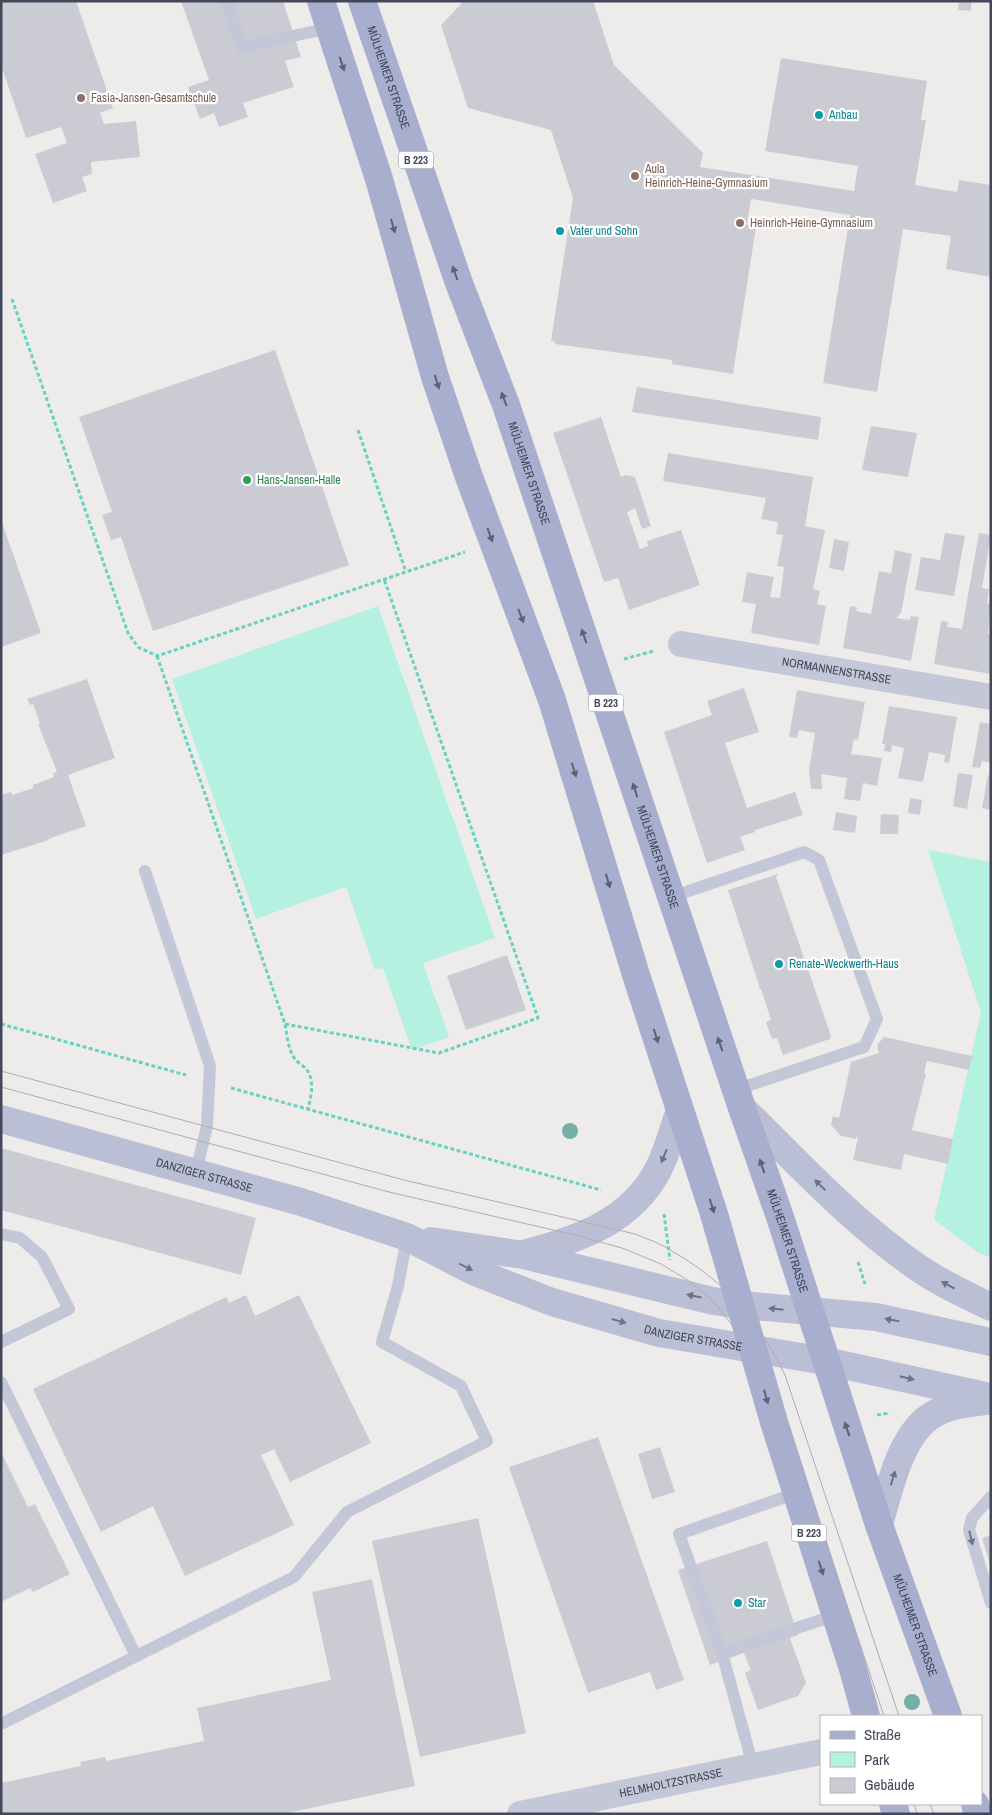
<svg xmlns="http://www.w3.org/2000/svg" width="992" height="1815" viewBox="0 0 992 1815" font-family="'Archivo Narrow',sans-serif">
	<rect width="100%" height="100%" fill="#eeecea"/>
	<path fill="#b4f1e0" d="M378 606 495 938 423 963 449 1037 412 1050 383 968 375 970 346 887 256 919 172 679Z
		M928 850 991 862V1258L979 1253 934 1220 981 1012Z"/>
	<path fill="#cbcbd3" d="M1 1H76L113 108 100 113 104 124 136 121 140 157 91 162 92 174 82 177 87 191 53 203 35 154 67 143 61 127 26 138 1 65Z
		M181 1H283L301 57 285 61 294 87 243 103 248 117 219 127 214 113 200 119 188 87 209 80Z
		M464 1H593L614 65 703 153 700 167 854 191 858 166 765 151 781 58 927 81 921 120H926L915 185 957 192 959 180 991 185V277L946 269 951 236 903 229 877 392 823 383 850 215 751 199 747 225 756 227 733 374 672 364V360L555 344V342L551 341 573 198 551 130 468 108 441 25Z
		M959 1H971V11L958 10Z
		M275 350 349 565 153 631 121 537 111 540 102 515 112 512 79 417Z
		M637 387 821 417 818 440 632 412Z
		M601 417 621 477 626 475 635 477 651 526 642 529 635 508 627 512 640 549 648 546 647 541 681 530 700 585 629 610 618 578 604 582 553 433Z
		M871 426 917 433 908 477 862 470Z
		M668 453 813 477 805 526 825 530 813 589 820 591 817 604 826 606 819 645 751 633 756 604 742 602 747 572 774 577 770 597 780 598 784 567 777 566 783 535 776 534 778 522 761 519 766 498 663 481Z
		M1 520 41 633 1 647Z
		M945 533 965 536 954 596 915 590 921 557 940 560Z
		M979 533 991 535 982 588 989 589 987 603 991 604 988 634H991V674L934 664 941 621 948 622 947 627 962 629Z
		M834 539 849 542 844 571 829 568Z
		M895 550 912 554 901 613 896 618 910 620 911 616 919 617 911 661 843 648 850 606 857 607 856 611 871 614 879 571 891 573Z
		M87 679 115 758 68 775 86 826 48 839 49 840 1 855V795L11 792 12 795 33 788V785L54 777 53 773 57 772 38 724 40 723 33 704 30 705 27 699Z
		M744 688 759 732 725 743 747 808 795 792 803 815 755 830V832L740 837 745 850 707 863 664 732 712 715 707 701Z
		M797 690 865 702 858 740 854 739 851 754 882 758 877 786 863 783 860 801 844 799 847 778 821 774 822 789H811L809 770 815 733 799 730 797 738 789 737Z
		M889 706 957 717 949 763 944 762 945 755 929 752 923 782 898 778 904 748 892 745 891 752 884 751 885 744H882Z
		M980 722 991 724V763L982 761 980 768 972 767Z
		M958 773 973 775 967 809 953 806Z
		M988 775H991V810L982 808Z
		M910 798 922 800 920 815 908 813Z
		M836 812 857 816 855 833 833 830Z
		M881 814 899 815 898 834H880Z
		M779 874 776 877 831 1036 830 1039 783 1055 777 1038 772 1039 766 1022 771 1020 761 989H757L760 988 728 890Z
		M507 955 526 1010 466 1030 447 976Z
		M884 1037 972 1056 969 1070 927 1061 924 1073 926 1074 912 1130 953 1139 948 1164 904 1154 901 1170 853 1160 858 1138 856 1137V1139L841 1136 831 1125 833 1116 839 1118 851 1062 879 1053 877 1045Z
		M1 1148 256 1218 241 1275 1 1210Z
		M246 1295 255 1316 299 1295 371 1443 290 1482 274 1449 261 1455 294 1525 185 1576 153 1506 101 1532 33 1389 226 1297 229 1303Z
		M598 1437 684 1680 656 1690 650 1672 588 1693 509 1467Z
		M660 1447 675 1492 652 1499 638 1454Z
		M1 1452 28 1507 35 1504 70 1574 33 1592 30 1588 1 1602Z
		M478 1518 526 1733 420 1757 372 1541Z
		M991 1535V1564H990L982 1538Z
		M767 1541 798 1635 790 1638 806 1683 798 1696 758 1710 745 1673 751 1670 744 1653 710 1665 678 1570Z
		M372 1579 415 1786 282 1814H1V1783L81 1766 80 1762 105 1757 106 1761 204 1741 197 1708 331 1680 312 1592Z"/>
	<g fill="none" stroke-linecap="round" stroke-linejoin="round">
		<path stroke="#6ad1c1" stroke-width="3" stroke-dasharray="4 2.5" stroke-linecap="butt" d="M12 299 128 633 138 647 157 656 465 552
			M358 430 406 572
			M157 656 285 1024C287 1035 288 1050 295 1059 298 1063 304 1066 307 1070 315 1082 311 1096 308 1109
			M624 659 654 651
			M1 1024 186 1075
			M285 1024 439 1053 538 1018 384 579
			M231 1088 601 1190
			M664 1214 670 1260
			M858 1262 865 1284
			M877 1415 890 1413"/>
		<path stroke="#c3c7d7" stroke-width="12" d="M226 1 242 47 330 28
			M145 871 210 1066 207 1126 196 1172
			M671 897 804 852 819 860 877 1019 864 1047 735 1090
			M1 1234 20 1238 42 1257 69 1309 1 1342
			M1 1382 136 1656
			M991 1497 972 1518 969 1530 991 1603
			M722 1653 836 1615
			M1 1724 294 1577 347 1512 487 1441 461 1386 382 1342 398 1286 407 1237
			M753 1766 722 1653 679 1534 797 1493"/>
		<g stroke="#c3c7d7" stroke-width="26">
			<path id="s1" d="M681 644 991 697"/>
			<path id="s2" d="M520 1814 821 1752"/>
		</g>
		<g stroke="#bbbfd6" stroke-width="28">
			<path d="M742 1108C798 1163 852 1222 917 1267 940 1283 966 1295 991 1307"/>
			<path id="s3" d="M1 1119 301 1202 407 1237 475 1272 552 1302 659 1333 825 1361 991 1397"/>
			<path d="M431 1241 523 1255 713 1301 742 1305 876 1317 991 1342"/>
			<path d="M523 1254C577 1240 632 1222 659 1168 668 1150 673 1129 680 1110"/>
			<path d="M879 1525C889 1491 900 1433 934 1414 950 1405 968 1403 986 1401"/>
		</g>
		<g stroke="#a8aecd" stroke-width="28">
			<path d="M321 1 379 179 435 377 469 477 552 700 637 978 714 1214 774 1422 853 1669 866 1716"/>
			<path id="s4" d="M362 1 459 283 506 405 742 1108 781 1220 879 1525 948 1716"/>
			<path d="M893 1804 896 1814"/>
			<path d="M975 1804 978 1814"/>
		</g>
		<path stroke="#acadb6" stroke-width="1" d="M1 1071 404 1180 635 1234C647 1239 660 1243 670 1250 725 1281 758 1319 785 1375L899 1716
			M1 1087 389 1192 579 1236 622 1248 661 1264 689 1281 713 1301 752 1350 776 1397 788 1428 884 1716
			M914 1804 917 1814
			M930 1804 934 1814"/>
	</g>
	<g fill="#73b0a5">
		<circle cx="570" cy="1131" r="8"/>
		<circle cx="912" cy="1702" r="8"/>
	</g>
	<defs><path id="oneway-solid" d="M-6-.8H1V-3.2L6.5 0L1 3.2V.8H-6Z" transform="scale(1.25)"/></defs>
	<g fill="#5c6176">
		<use href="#oneway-solid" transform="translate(342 64) rotate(72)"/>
		<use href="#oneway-solid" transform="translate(393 226) rotate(74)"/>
		<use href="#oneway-solid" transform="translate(455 273) rotate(-109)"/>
		<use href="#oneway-solid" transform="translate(437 382) rotate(72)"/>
		<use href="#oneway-solid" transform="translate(504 399) rotate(-111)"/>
		<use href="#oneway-solid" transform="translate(490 535) rotate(70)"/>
		<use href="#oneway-solid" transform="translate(521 616) rotate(69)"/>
		<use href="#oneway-solid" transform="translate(584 636) rotate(-109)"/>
		<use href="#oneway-solid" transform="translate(574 770) rotate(73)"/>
		<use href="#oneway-solid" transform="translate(635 790) rotate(-108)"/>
		<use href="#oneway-solid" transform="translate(608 881) rotate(74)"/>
		<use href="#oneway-solid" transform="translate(656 1036) rotate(72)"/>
		<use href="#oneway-solid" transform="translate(720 1044) rotate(-109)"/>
		<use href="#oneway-solid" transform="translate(762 1166) rotate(-109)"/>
		<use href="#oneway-solid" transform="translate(712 1206) rotate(72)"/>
		<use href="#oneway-solid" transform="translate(766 1397) rotate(74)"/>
		<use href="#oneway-solid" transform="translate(847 1429) rotate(-109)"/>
		<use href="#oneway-solid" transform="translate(821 1568) rotate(72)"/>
	</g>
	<g fill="#6c7185">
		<use href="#oneway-solid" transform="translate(664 1156) rotate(112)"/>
		<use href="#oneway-solid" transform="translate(820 1185) rotate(-135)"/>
		<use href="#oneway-solid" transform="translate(466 1267) rotate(27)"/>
		<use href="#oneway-solid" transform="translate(948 1285) rotate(-152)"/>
		<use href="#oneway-solid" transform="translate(694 1296) rotate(-168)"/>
		<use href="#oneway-solid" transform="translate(776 1309) rotate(-174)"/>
		<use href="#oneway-solid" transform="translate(892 1320) rotate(-170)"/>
		<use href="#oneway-solid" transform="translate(619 1321) rotate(16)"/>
		<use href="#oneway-solid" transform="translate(907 1378) rotate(13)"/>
		<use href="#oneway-solid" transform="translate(893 1478) rotate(-73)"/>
	</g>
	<use fill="#6f7485" href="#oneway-solid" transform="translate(971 1538) rotate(77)"/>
	<g fill="#8d6e63" stroke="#fff" stroke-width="2">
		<circle cx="81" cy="98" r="5"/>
		<circle cx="635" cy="176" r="5"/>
		<circle cx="740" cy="223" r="5"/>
	</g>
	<g fill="#0f9aa8" stroke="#fff" stroke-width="2">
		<circle cx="819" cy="115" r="5"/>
		<circle cx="560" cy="231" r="5"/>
		<circle cx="779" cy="964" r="5"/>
		<circle cx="738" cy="1603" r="5"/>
	</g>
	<circle fill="#2e9e5b" stroke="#fff" stroke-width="2" cx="247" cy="480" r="5"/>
	<g text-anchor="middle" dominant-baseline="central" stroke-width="4.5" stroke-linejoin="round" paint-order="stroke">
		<g fill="#fff" stroke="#7b7e8b" stroke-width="1">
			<rect x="398.5" y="151.5" width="35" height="17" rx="4"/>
			<rect x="588.5" y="694.5" width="35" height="17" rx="4"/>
			<rect x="791.5" y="1524.5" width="35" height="17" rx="4"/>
		</g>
		<g font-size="11" font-weight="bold" fill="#424759">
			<text x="416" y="160">B 223</text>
			<text x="606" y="703">B 223</text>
			<text x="809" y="1533">B 223</text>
		</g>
		<g font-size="12" fill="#424759" stroke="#fff">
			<text stroke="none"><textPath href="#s4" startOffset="81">MÜLHEIMER STRASSE</textPath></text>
			<text stroke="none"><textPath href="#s4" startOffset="501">MÜLHEIMER STRASSE</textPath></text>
			<text stroke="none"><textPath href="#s1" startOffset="158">NORMANNENSTRASSE</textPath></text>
			<text stroke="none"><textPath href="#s4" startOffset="906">MÜLHEIMER STRASSE</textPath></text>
			<text stroke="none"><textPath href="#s3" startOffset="211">DANZIGER STRASSE</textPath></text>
			<text stroke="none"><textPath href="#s4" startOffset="1311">MÜLHEIMER STRASSE</textPath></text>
			<text stroke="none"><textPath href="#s3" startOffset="728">DANZIGER STRASSE</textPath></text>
			<text stroke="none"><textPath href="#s4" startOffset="1716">MÜLHEIMER STRASSE</textPath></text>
			<text stroke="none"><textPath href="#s2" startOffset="154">HELMHOLTZSTRASSE</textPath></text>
		</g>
		<g font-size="12" fill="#785e54" stroke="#fff" text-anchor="start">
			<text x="91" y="98">Fasia-Jansen-Gesamtschule</text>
			<text x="645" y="169">Aula<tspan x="645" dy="14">Heinrich-Heine-Gymnasium</tspan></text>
			<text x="750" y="223">Heinrich-Heine-Gymnasium</text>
		</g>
		<g font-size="12" fill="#0d838f" stroke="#fff" text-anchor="start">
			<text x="829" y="115">Anbau</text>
			<text x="570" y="231">Vater und Sohn</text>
			<text x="789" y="964">Renate-Weckwerth-Haus</text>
			<text x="748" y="1603">Star</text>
		</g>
		<g font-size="12" fill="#27864d" stroke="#fff" text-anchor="start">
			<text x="257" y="480">Hans-Jansen-Halle</text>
		</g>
	</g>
	<rect width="992" height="1815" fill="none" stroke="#424759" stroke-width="5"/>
	<rect x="820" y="1715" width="162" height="90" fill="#ffffff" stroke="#b3b5bd"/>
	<rect x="830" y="1731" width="25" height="8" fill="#a8aecd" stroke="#b3b5bd"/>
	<text x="864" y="1740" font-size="15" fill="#424759">Straße</text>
	<rect x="830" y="1752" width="25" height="15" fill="#b4f1e0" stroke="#b3b5bd"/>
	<text x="864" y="1765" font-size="15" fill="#424759">Park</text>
	<rect x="830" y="1778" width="25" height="15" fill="#cbcbd3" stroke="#b3b5bd"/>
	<text x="864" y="1790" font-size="15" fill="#424759">Gebäude</text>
</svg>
